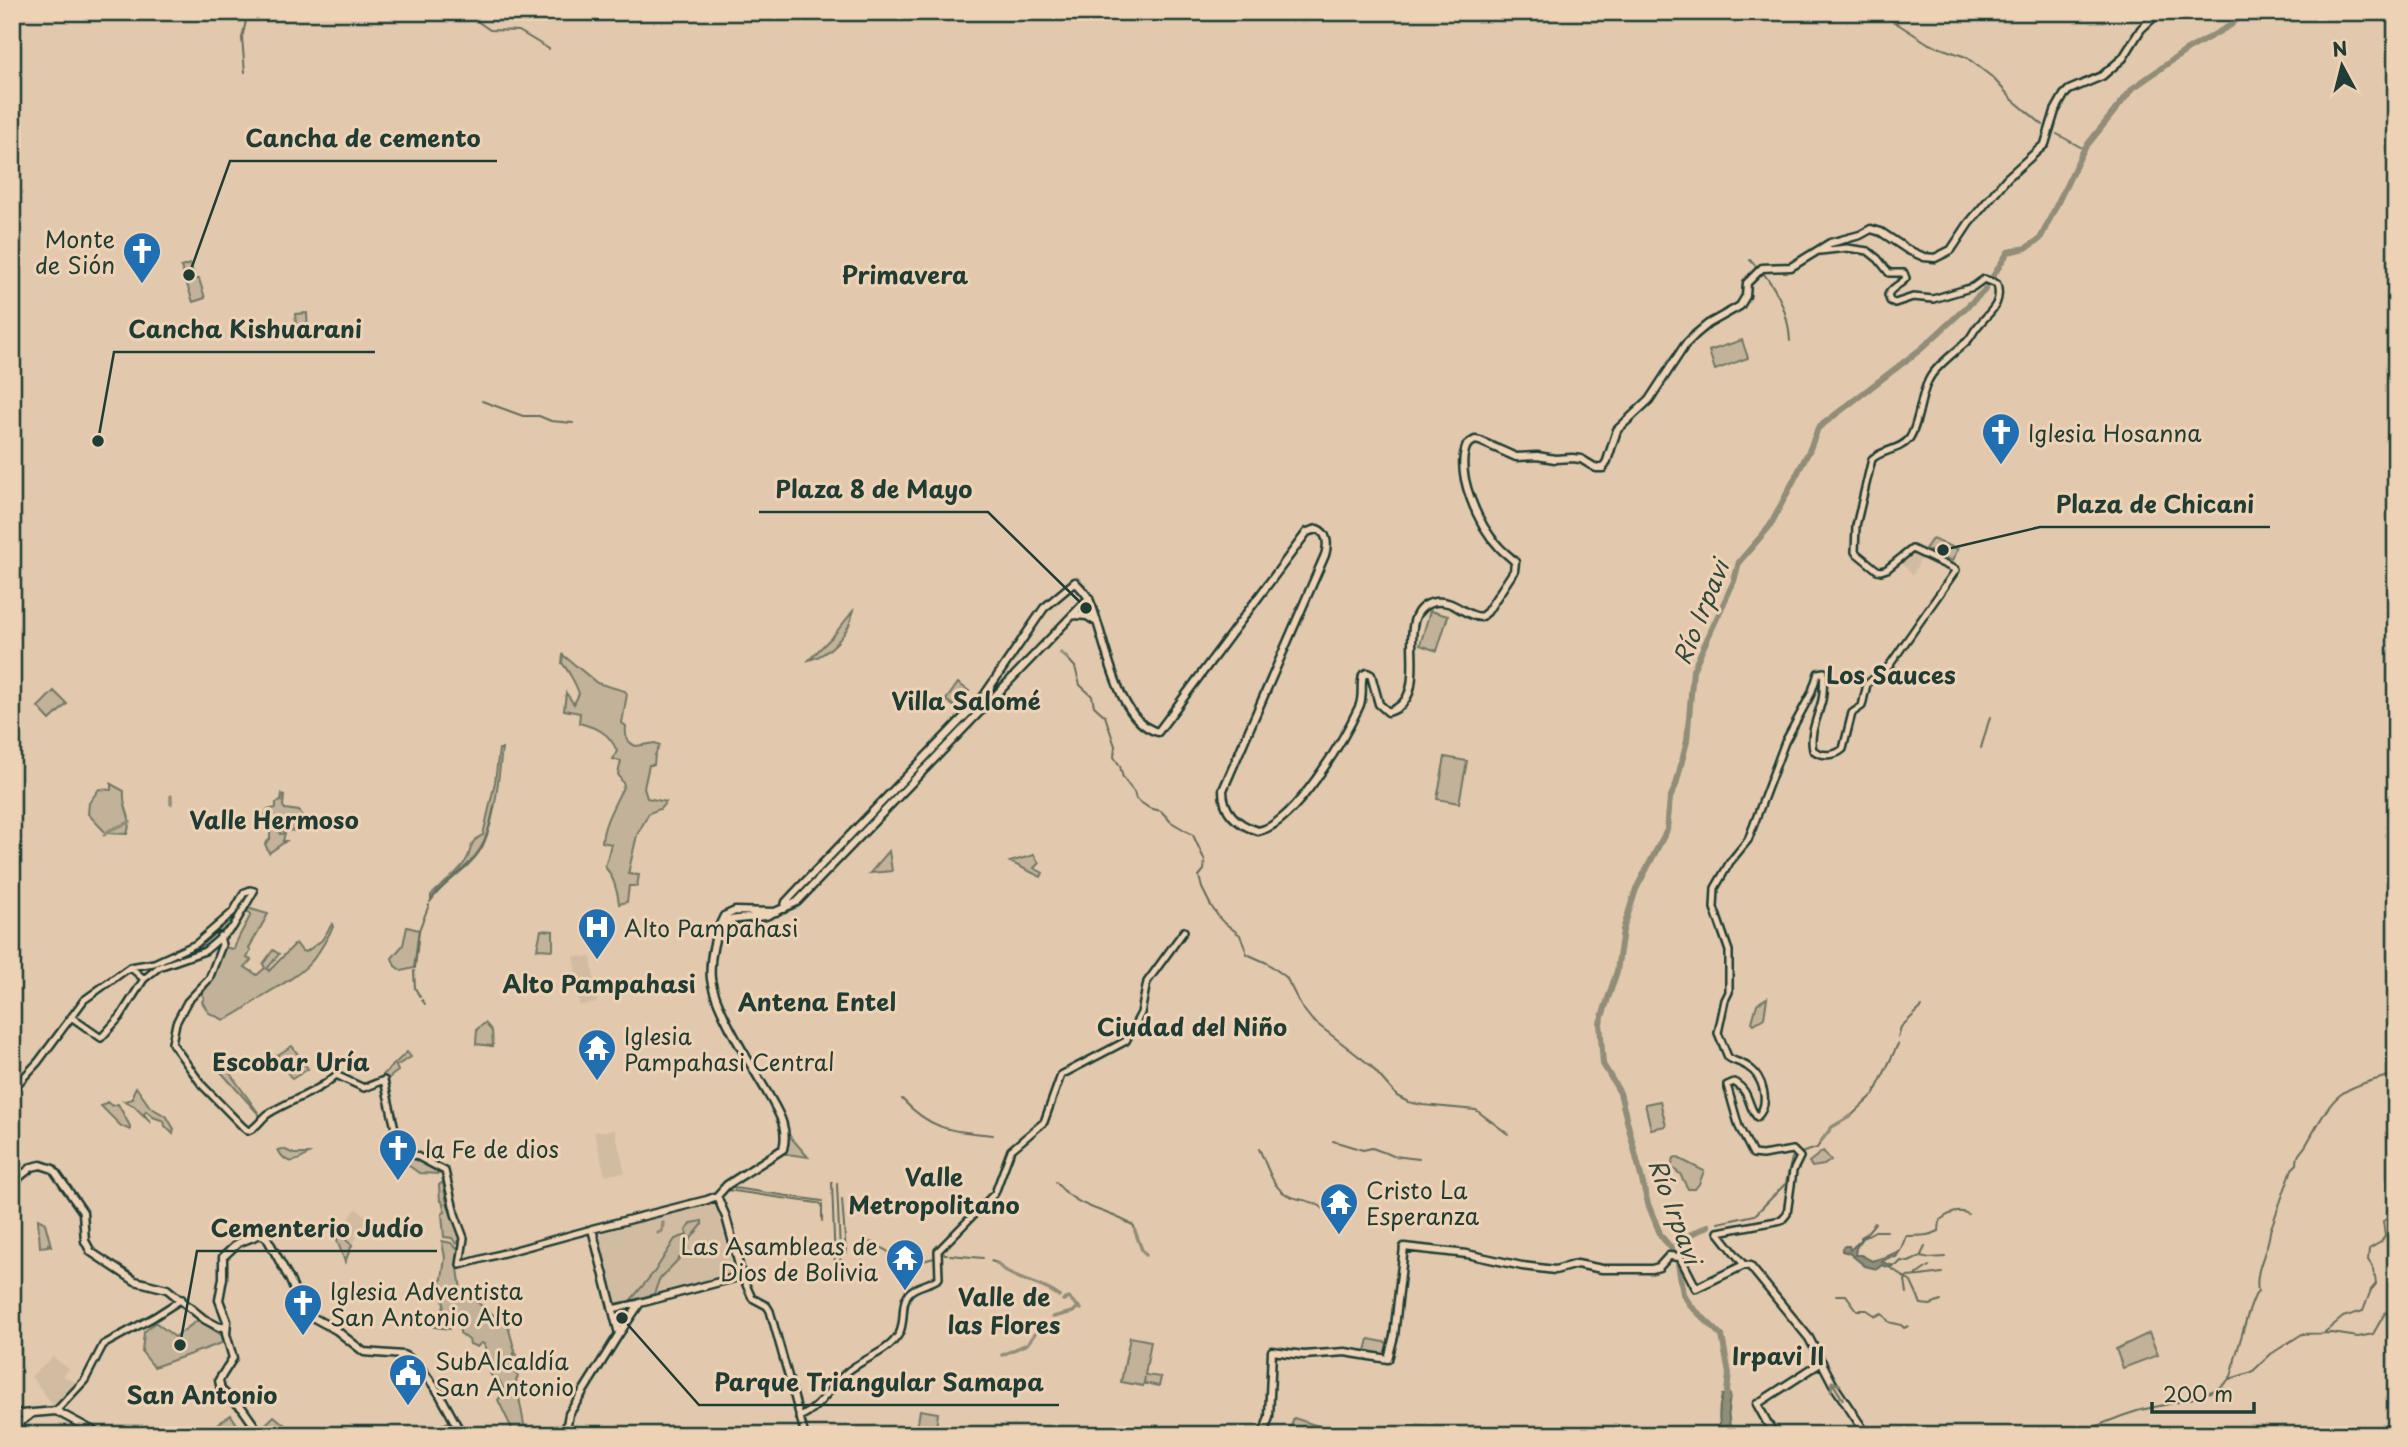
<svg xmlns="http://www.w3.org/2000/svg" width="2408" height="1447" viewBox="0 0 2408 1447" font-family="'Playpen Sans',sans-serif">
	<rect width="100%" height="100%" fill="#e2c9ad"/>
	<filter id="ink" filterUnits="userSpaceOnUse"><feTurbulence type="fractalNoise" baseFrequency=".0143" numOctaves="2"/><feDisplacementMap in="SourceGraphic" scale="14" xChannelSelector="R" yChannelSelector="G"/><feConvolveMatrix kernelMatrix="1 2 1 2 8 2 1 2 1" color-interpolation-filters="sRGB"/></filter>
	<g filter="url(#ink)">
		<path fill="#d1bca2" d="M1910 551 1922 557 1913 575 1900 562Z
			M574 956 591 957 597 1003 579 1005Z
			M615 1130 625 1173 605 1175 594 1132Z
			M713 1202 716 1204 734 1273 617 1305 615 1304 599 1242 600 1235 603 1231Z
			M356 1209 370 1218 355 1235 358 1237 352 1244 339 1232Z
			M53 1357 69 1369 63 1376 78 1383 54 1407 31 1376Z"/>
		<path fill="#c1b299" stroke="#707866" stroke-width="2" d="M190 264 195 279H199L205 298 193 302 181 267Z
			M307 313 308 336H297L295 314Z
			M1742 340 1748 358 1715 370 1709 351Z
			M1932 539 1958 549 1952 561 1925 549Z
			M853 611C851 632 829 655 809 660L833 636Z
			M1430 611 1448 616 1437 651 1420 645Z
			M563 655 597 683 625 691 627 694 622 723 626 726C625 736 626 742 636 746L655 743 660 745 655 755 654 765H649L644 788 647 798 666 802 660 809 649 813 637 835 628 874 639 875 637 886H629L627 902 619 904C618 892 613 876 605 867L611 844 602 842C603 823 616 802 624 785L618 774 621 761 613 759 617 751C609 732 597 728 579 723L580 713 564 710 566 693 574 704 579 694C577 686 568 670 562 663Z
			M997 682 1001 686 981 707 790 903 979 706Z
			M958 683 969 691 956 708 946 700Z
			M54 691 67 704 50 720 38 707Z
			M499 749H502C498 778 496 824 480 849 468 869 445 882 431 899V895C443 884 456 875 465 862 474 850 466 843 483 835L495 782Z
			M1445 757 1467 761 1459 803 1437 799Z
			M111 784 124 791C122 813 134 812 127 834L106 833 88 814 89 803 99 789 111 790Z
			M282 794 284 796 283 806 285 809 299 811 309 823H296L302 830 279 831 280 834 285 833 283 841H286L269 853 265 844 270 839V832L264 818 267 810 276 808V803L281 801Z
			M889 851 892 871 870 873Z
			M1034 855 1039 863 1034 868 1043 873 1041 877 1010 862Z
			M247 908 268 914 249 948 251 950 247 958 251 960 245 967 257 975 265 968 263 964 273 950 279 954 267 969 269 971 296 943 302 951 306 952 322 940 332 924 333 927C313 967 303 972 266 994 251 1003 240 1014 224 1020L209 1013 202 1002 204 998 202 994C214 980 218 964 223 947L234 949C238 936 245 927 251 914L246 910Z
			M233 915 236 917C228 930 216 936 205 946L201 945Z
			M407 927 419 930 414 968 402 971 395 966 392 958 403 945Z
			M541 930 553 931V950L537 949Z
			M1767 998 1764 1018 1754 1024 1752 1022 1757 1004Z
			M485 1023 492 1031 493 1046 476 1044 477 1029Z
			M292 1046 308 1069 292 1079 276 1056Z
			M407 1052 411 1057 396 1066 398 1071 386 1080 383 1075Z
			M227 1069 262 1118 221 1072Z
			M136 1087 150 1107 167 1117 174 1129 173 1134 165 1126 164 1121 153 1117 146 1111 144 1114 151 1123 134 1106 124 1101 133 1099V1093Z
			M1660 1101 1666 1126 1651 1129 1645 1104Z
			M107 1102 112 1106 118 1104 130 1126V1130L121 1126 101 1106Z
			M788 1134 808 1157 786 1154Z
			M384 1140 395 1143 405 1153 441 1174 419 1173 386 1149Z
			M283 1149 294 1154H309C296 1162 287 1167 278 1150Z
			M1823 1151 1831 1160 1824 1165 1812 1167 1809 1162Z
			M1676 1157 1704 1171 1699 1184 1695 1189H1688L1680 1174 1671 1167 1674 1158Z
			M443 1182 446 1200 461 1239 456 1244 452 1238 444 1237 442 1214 445 1212 442 1201H440L439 1185Z
			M38 1219 45 1223 51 1246 48 1244V1246L40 1247Z
			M702 1221V1225L688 1242V1249L659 1280 654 1294 630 1301 655 1271 675 1239 687 1235 686 1230 692 1223Z
			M338 1233 352 1245 345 1262 337 1240Z
			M442 1241 451 1243 456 1248 461 1245 457 1261 461 1290 508 1326 516 1355 514 1353 511 1361 516 1359 520 1370 515 1371 511 1362 512 1371 518 1376 516 1381 526 1435 512 1429 498 1400 505 1392 499 1380H494L490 1373 496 1370 489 1361 484 1344 481 1343 477 1347 470 1344 469 1340 460 1333V1329L464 1327 460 1320 455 1321 450 1329 434 1327 420 1320V1316L453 1313V1311L442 1313 444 1304 439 1282 442 1279 445 1258Z
			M198 1320 223 1336 222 1343 154 1367 142 1352 144 1332 155 1322 175 1337Z
			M2149 1333 2158 1355 2123 1368 2116 1349Z
			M1130 1337 1151 1341 1145 1375 1161 1377 1159 1386 1144 1383 1145 1377 1143 1386 1121 1382Z
			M1369 1339 1389 1343 1386 1356 1366 1351Z
			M920 1410 938 1413 935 1435H916Z
			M231 1415 244 1435H212L209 1430Z
			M274 1416 286 1426 279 1435H266L270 1427 266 1424Z
			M1294 1418 1336 1432 1335 1435H1288Z
			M451 1421 459 1435H436L440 1430 439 1426Z"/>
		<path fill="#908d79" stroke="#636d5d" stroke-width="2" d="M1866 1234 1856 1248 1855 1255H1861L1872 1261C1883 1257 1892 1256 1901 1249L1896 1257 1888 1258 1882 1262 1893 1266 1898 1264 1891 1266V1268L1882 1265 1877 1269 1865 1266 1849 1253 1842 1251V1248L1845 1246H1849L1850 1250 1861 1240V1237Z
			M1722 1395H1730L1728 1411 1731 1435H1722C1718 1422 1719 1407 1722 1395Z"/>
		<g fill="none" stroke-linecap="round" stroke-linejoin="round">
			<path stroke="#636d5d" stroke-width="2" d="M361 12 385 17 474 19 490 30 519 31 549 49
				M1879 12 1929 44 1966 57 1992 77 2013 100 2043 125
				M245 72 242 38 248 12
				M2057 134 2084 149
				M1750 260C1775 282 1788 308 1790 341
				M482 401 523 416H539L551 421 573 423
				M1068 659 1075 667 1080 685 1092 696 1094 706 1105 716 1115 746 1114 757 1120 766 1123 778 1134 792 1136 799 1149 808 1161 811 1171 822 1193 835 1205 861 1204 870 1199 876 1202 888 1211 906 1221 920 1240 935 1247 954 1267 963 1286 977 1301 1006 1312 1020 1370 1065 1397 1096 1408 1102 1423 1105 1476 1110 1508 1134
				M1981 748 1990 717
				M430 902C443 881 468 871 481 849 488 837 491 820 494 806
				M415 968 419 930 429 905
				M414 971 415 988 420 997
				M422 1000 425 1004
				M1898 1037 1901 1027 1922 1007
				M902 1099C932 1131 952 1131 993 1135
				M1851 1116 1874 1094 1898 1044
				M1333 1141 1363 1150 1372 1148 1394 1156 1419 1159
				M1259 1149C1266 1162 1271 1184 1284 1193 1297 1202 1313 1198 1325 1210
				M832 1182 835 1266
				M1056 1182C1076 1209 1107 1209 1134 1226L1135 1231
				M837 1184 841 1274
				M734 1188 822 1201
				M727 1190 817 1203
				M842 1199 846 1253
				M819 1203 822 1205V1221
				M1718 1223 1755 1215 1786 1183 1792 1158 1801 1153 1817 1148 1822 1140
				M1865 1235 1875 1223
				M1863 1238 1875 1231H1887
				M854 1247 865 1242 875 1243 906 1264
				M1900 1251 1906 1236C1918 1235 1927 1237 1939 1231L1940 1220C1948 1214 1959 1209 1968 1214
				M944 1254H947
				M950 1255 983 1258
				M1921 1255 1925 1247
				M914 1258 923 1261 934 1258
				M991 1261 997 1263
				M1897 1265 1901 1261 1909 1262 1921 1256 1929 1258 1945 1257
				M1891 1268 1911 1282 1921 1304 1930 1305 1941 1301
				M1916 1275 1929 1266
				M1903 1277C1916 1277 1929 1275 1942 1273
				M1905 1280 1907 1293
				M1836 1295H1846L1857 1310H1867L1876 1316 1882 1313 1889 1322 1901 1325 1904 1328 1908 1326
				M2325 1332 2343 1317 2363 1311 2371 1290 2376 1284 2374 1269 2368 1260 2369 1249 2381 1242 2385 1236 2383 1221 2392 1216 2396 1219
				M2230 1379 2252 1372 2271 1354 2302 1334 2332 1333 2358 1337 2373 1334 2385 1313 2396 1310
				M2074 1435C2096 1427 2118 1416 2141 1410 2163 1404 2219 1398 2231 1376 2234 1370 2234 1361 2236 1355 2241 1340 2250 1300 2258 1291 2254 1269 2269 1250 2270 1231L2292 1169 2297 1164C2297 1153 2301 1153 2306 1145 2336 1092 2335 1090 2396 1074"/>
			<path stroke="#908d79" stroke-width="3.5" d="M1061 653 1068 659
				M171 804V796
				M104 835 110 830 130 822
				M1822 1140 1832 1127 1851 1116
				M1135 1231 1142 1250 1146 1255
				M658 1233 662 1231 663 1223
				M997 1263C1013 1282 1040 1281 1059 1296
				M1063 1300 1069 1298 1081 1309
				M1053 1317 1073 1312 1078 1307
				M1002 1355 1027 1344 1039 1328"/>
			<path stroke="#908d79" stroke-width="6" d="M1676 1242 1708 1226
				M1726 1400 1729 1374 1722 1336 1691 1306 1683 1294 1678 1263 1672 1249 1661 1236 1648 1204 1620 1093 1603 1064 1600 1023 1617 971 1623 930 1636 889 1667 830 1670 798 1676 785 1687 741 1693 670 1734 581 1739 562 1770 526 1810 449 1818 428 1921 349 1984 291 2008 252 2026 248 2040 239 2084 149 2133 88 2187 50 2231 25 2244 12"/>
			<defs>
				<path id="tertiary" d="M220 936 222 945 209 979 187 1002 176 1023 172 1043 202 1085 243 1127 248 1131C256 1129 261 1119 268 1114 290 1100 317 1093 336 1075L364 1088 384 1080 398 1142 411 1153 445 1171 455 1214 464 1238 460 1265 592 1229
					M130 967 144 979
					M12 1090 38 1062 84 1000 130 967 154 963 196 944 233 912 244 893 250 890 254 891 233 927 205 951 159 967 144 979 120 1017 101 1038 71 1017
					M1744 1265 1718 1232 1782 1220 1787 1214 1793 1171 1800 1157 1793 1150 1762 1155 1753 1154 1739 1127 1727 1085 1734 1082C1752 1093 1746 1104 1757 1117 1771 1104 1763 1076 1748 1067 1742 1062 1734 1062 1728 1057L1718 1033 1725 1000 1729 992V951L1714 908 1715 888 1730 862 1748 840 1785 742 1811 694 1818 673 1824 672C1823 680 1824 692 1822 700 1818 717 1809 733 1813 750 1822 757 1835 756 1843 749L1852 713 1862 706 1867 684 1889 666 1956 570 1912 549 1887 569 1881 571 1877 570 1855 552 1856 526 1872 459C1883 449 1899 451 1909 439 1920 424 1920 389 1933 373 1943 361 1954 353 1965 343 1971 339 1973 331 1978 326 1989 312 2003 305 1997 284L1984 279 1973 287 1933 299 1913 297 1895 303 1890 301 1888 295C1892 286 1901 285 1906 278L1904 273H1889L1878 259 1868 251 1847 248 1820 251
					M742 1276 752 1298 767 1306 770 1311 805 1435
					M612 1309 640 1303
					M56 1411 85 1380 103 1345 154 1317 182 1299
					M799 1417C820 1409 830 1387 846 1373 862 1358 887 1354 899 1334 906 1322 900 1303 909 1293 916 1285 930 1285 939 1278L938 1251 995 1193 1011 1150 1044 1122 1061 1075 1126 1041 1141 1013 1147 982 1184 931"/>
				<path id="secondary" d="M1074 615 1087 616 1095 621
					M784 909 786 902 802 885 983 697 1044 608 1075 582C1080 587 1086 593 1089 599 1105 634 1115 722 1158 732L1307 532 1317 529C1328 533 1328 545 1325 555L1223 790C1223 813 1238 825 1258 831 1294 825 1344 739 1359 707 1364 697 1360 685 1363 675L1367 673 1371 675 1379 704 1388 712C1439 697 1386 611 1435 602 1454 599 1464 616 1481 617L1487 612 1514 571 1515 562C1510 556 1504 553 1499 547 1479 526 1454 473 1467 445L1475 440 1480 441 1516 457 1537 456 1555 459 1572 458 1581 459 1596 468H1603L1607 461 1617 430 1649 400 1685 345 1696 334 1708 324 1740 306 1746 296 1747 283 1762 268 1791 267 1830 243 1860 235 1871 229 1881 232 1908 250 1924 257 1935 258 1951 250 1969 223 2007 178 2045 144 2055 111 2064 95 2069 90 2102 76 2123 58 2141 29 2159 12
					M721 929 729 920 766 916 797 902 1089 598
					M12 1183 32 1167 41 1165 53 1169 83 1212 85 1241 91 1252 135 1281 167 1289 204 1319 219 1327 225 1326
					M619 1334 640 1303 742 1276 726 1217 717 1196
					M12 1411 21 1414 56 1411 101 1435
					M12 1429 31 1414
					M261 1435 242 1408 221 1390 219 1380 233 1358 226 1334 227 1321 219 1300 223 1278V1257L238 1243 261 1234 267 1238 290 1280 303 1312 336 1330 364 1352 403 1355 409 1358 423 1371 439 1393 462 1435
					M565 1435 569 1414 619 1334 592 1229 707 1200 717 1196 727 1185 783 1149C789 1127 778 1112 768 1094 752 1066 715 1009 711 979 709 959 715 933 724 916L735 911 776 912
					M1263 1435 1269 1417 1272 1351 1304 1355 1345 1352 1388 1359 1394 1336 1404 1247 1467 1254 1522 1266 1555 1270 1577 1264 1602 1269H1652L1659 1267 1669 1256 1680 1257 1696 1288 1744 1265 1750 1266 1809 1338 1833 1384 1867 1435
					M1774 1435 1757 1404 1822 1362"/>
			</defs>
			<use href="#tertiary" stroke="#1f3d34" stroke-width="10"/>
			<use href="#secondary" stroke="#1f3d34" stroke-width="11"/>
			<use href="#tertiary" stroke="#eed2b5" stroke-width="5"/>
			<use href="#secondary" stroke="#eed2b5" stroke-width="6"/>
		</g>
		<defs><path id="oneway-shaft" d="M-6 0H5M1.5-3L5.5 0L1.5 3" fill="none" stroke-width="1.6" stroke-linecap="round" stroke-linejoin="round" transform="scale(1.75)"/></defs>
		<use stroke="#7c806e" href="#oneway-shaft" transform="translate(1837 1390) rotate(-122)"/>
	</g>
	<defs>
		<symbol id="church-pin" viewBox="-11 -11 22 30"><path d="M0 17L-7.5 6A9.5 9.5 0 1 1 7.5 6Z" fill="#1f6fb2" stroke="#eed2b5"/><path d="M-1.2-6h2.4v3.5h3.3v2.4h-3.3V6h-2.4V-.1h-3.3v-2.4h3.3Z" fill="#fff"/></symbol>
		<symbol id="hospital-pin" viewBox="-11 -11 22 30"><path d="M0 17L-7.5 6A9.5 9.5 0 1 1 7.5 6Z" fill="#1f6fb2" stroke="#eed2b5"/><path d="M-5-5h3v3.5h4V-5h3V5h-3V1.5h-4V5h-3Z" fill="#fff"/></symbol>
		<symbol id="temple-pin" viewBox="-11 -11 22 30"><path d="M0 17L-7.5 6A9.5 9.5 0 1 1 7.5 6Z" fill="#1f6fb2" stroke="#eed2b5"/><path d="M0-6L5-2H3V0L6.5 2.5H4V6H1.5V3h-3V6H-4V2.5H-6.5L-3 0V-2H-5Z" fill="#fff"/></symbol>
		<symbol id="civic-pin" viewBox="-11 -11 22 30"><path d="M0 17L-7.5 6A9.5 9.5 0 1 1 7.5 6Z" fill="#1f6fb2" stroke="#eed2b5"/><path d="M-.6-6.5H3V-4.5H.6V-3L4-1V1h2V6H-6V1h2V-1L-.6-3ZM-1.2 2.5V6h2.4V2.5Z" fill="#fff"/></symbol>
	</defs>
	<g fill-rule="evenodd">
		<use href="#church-pin" x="120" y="229" width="44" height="60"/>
		<use href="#church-pin" x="1979" y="410" width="44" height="60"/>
		<use href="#hospital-pin" x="575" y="905" width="44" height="60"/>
		<use href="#temple-pin" x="575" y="1026" width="44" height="60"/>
		<use href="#church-pin" x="376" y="1126" width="44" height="60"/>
		<use href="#temple-pin" x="1317" y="1180" width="44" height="60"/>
		<use href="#temple-pin" x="883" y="1236" width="44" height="60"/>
		<use href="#church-pin" x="281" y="1281" width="44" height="60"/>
		<use href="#civic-pin" x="386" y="1351" width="44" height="60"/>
	</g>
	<g text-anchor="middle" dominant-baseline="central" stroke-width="6" stroke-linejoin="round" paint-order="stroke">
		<g font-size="23" fill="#1f3d34" stroke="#eed2b5" text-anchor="start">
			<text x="115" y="238" text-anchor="end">Monte<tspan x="115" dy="26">de Sión</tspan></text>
			<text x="2028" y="432">Iglesia Hosanna</text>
			<text x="624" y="927">Alto Pampahasi</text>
			<text x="624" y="1035">Iglesia<tspan x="624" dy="26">Pampahasi Central</tspan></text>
			<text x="425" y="1148">la Fe de dios</text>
			<text x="1366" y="1189">Cristo La<tspan x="1366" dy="26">Esperanza</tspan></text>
			<text x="878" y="1245" text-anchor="end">Las Asambleas de<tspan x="878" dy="26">Dios de Bolivia</tspan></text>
			<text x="330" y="1290">Iglesia Adventista<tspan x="330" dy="26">San Antonio Alto</tspan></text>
			<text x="435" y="1360">SubAlcaldía<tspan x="435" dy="26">San Antonio</tspan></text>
		</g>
		<g font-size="24" font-weight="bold" fill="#1f3d34" stroke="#eed2b5">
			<text x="905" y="274">Primavera</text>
			<text x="1891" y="674">Los Sauces</text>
			<text x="966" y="700">Villa Salomé</text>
			<text x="274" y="819">Valle Hermoso</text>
			<text x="599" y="983">Alto Pampahasi</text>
			<text x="817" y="1001">Antena Entel</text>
			<text x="1192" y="1026">Ciudad del Niño</text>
			<text x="291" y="1061">Escobar Uría</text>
			<text x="934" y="1176">Valle<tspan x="934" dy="28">Metropolitano</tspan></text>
			<text x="1004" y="1296">Valle de<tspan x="1004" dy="28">las Flores</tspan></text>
			<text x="1778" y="1355">Irpavi II</text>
			<text x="202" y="1394">San Antonio</text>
		</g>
		<g font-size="24" font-style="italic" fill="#30493e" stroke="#eed2b5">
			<text transform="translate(1700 612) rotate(-68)">Río Irpavi</text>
			<text transform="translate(1676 1211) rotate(70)">Río Irpavi</text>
		</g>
	</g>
	<path fill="none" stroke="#1f3d34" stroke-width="2.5" d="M189 275L230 161H497M98 441L114 352H375M1086 608L988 512H759M1943 550L2040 527H2270M180 1345L197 1251H437M622 1318L699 1405H1059"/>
	<g fill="#1f3d34" stroke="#eed2b5" stroke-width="2.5">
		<circle cx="189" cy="275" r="7"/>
		<circle cx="98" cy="441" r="7"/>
		<circle cx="1086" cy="608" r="7"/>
		<circle cx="1943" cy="550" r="7"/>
		<circle cx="180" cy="1345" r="7"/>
		<circle cx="622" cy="1318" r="7"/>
	</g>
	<g font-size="24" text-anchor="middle" font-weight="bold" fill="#1f3d34" stroke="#eed2b5" stroke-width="6" stroke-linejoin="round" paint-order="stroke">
		<text x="363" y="147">Cancha de cemento</text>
		<text x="245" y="338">Cancha Kishuarani</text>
		<text x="874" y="498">Plaza 8 de Mayo</text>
		<text x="2155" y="513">Plaza de Chicani</text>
		<text x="317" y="1237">Cementerio Judío</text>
		<text x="879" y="1391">Parque Triangular Samapa</text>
	</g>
	<rect width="2408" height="1447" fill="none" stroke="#eed2b5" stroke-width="42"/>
	<rect x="21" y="21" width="2366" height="1405" fill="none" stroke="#1f3d34" stroke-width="2.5" filter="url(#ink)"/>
	<g transform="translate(2342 66) rotate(353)" stroke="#eed2b5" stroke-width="5" paint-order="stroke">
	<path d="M0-5L12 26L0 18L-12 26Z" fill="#1f3d34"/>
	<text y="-10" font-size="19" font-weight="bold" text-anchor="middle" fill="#1f3d34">N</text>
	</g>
	<path d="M2152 1402v10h102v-10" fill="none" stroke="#1f3d34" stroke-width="3.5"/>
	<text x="2163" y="1402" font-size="21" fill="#1f3d34" stroke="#eed2b5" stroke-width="5" paint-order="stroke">200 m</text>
</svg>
